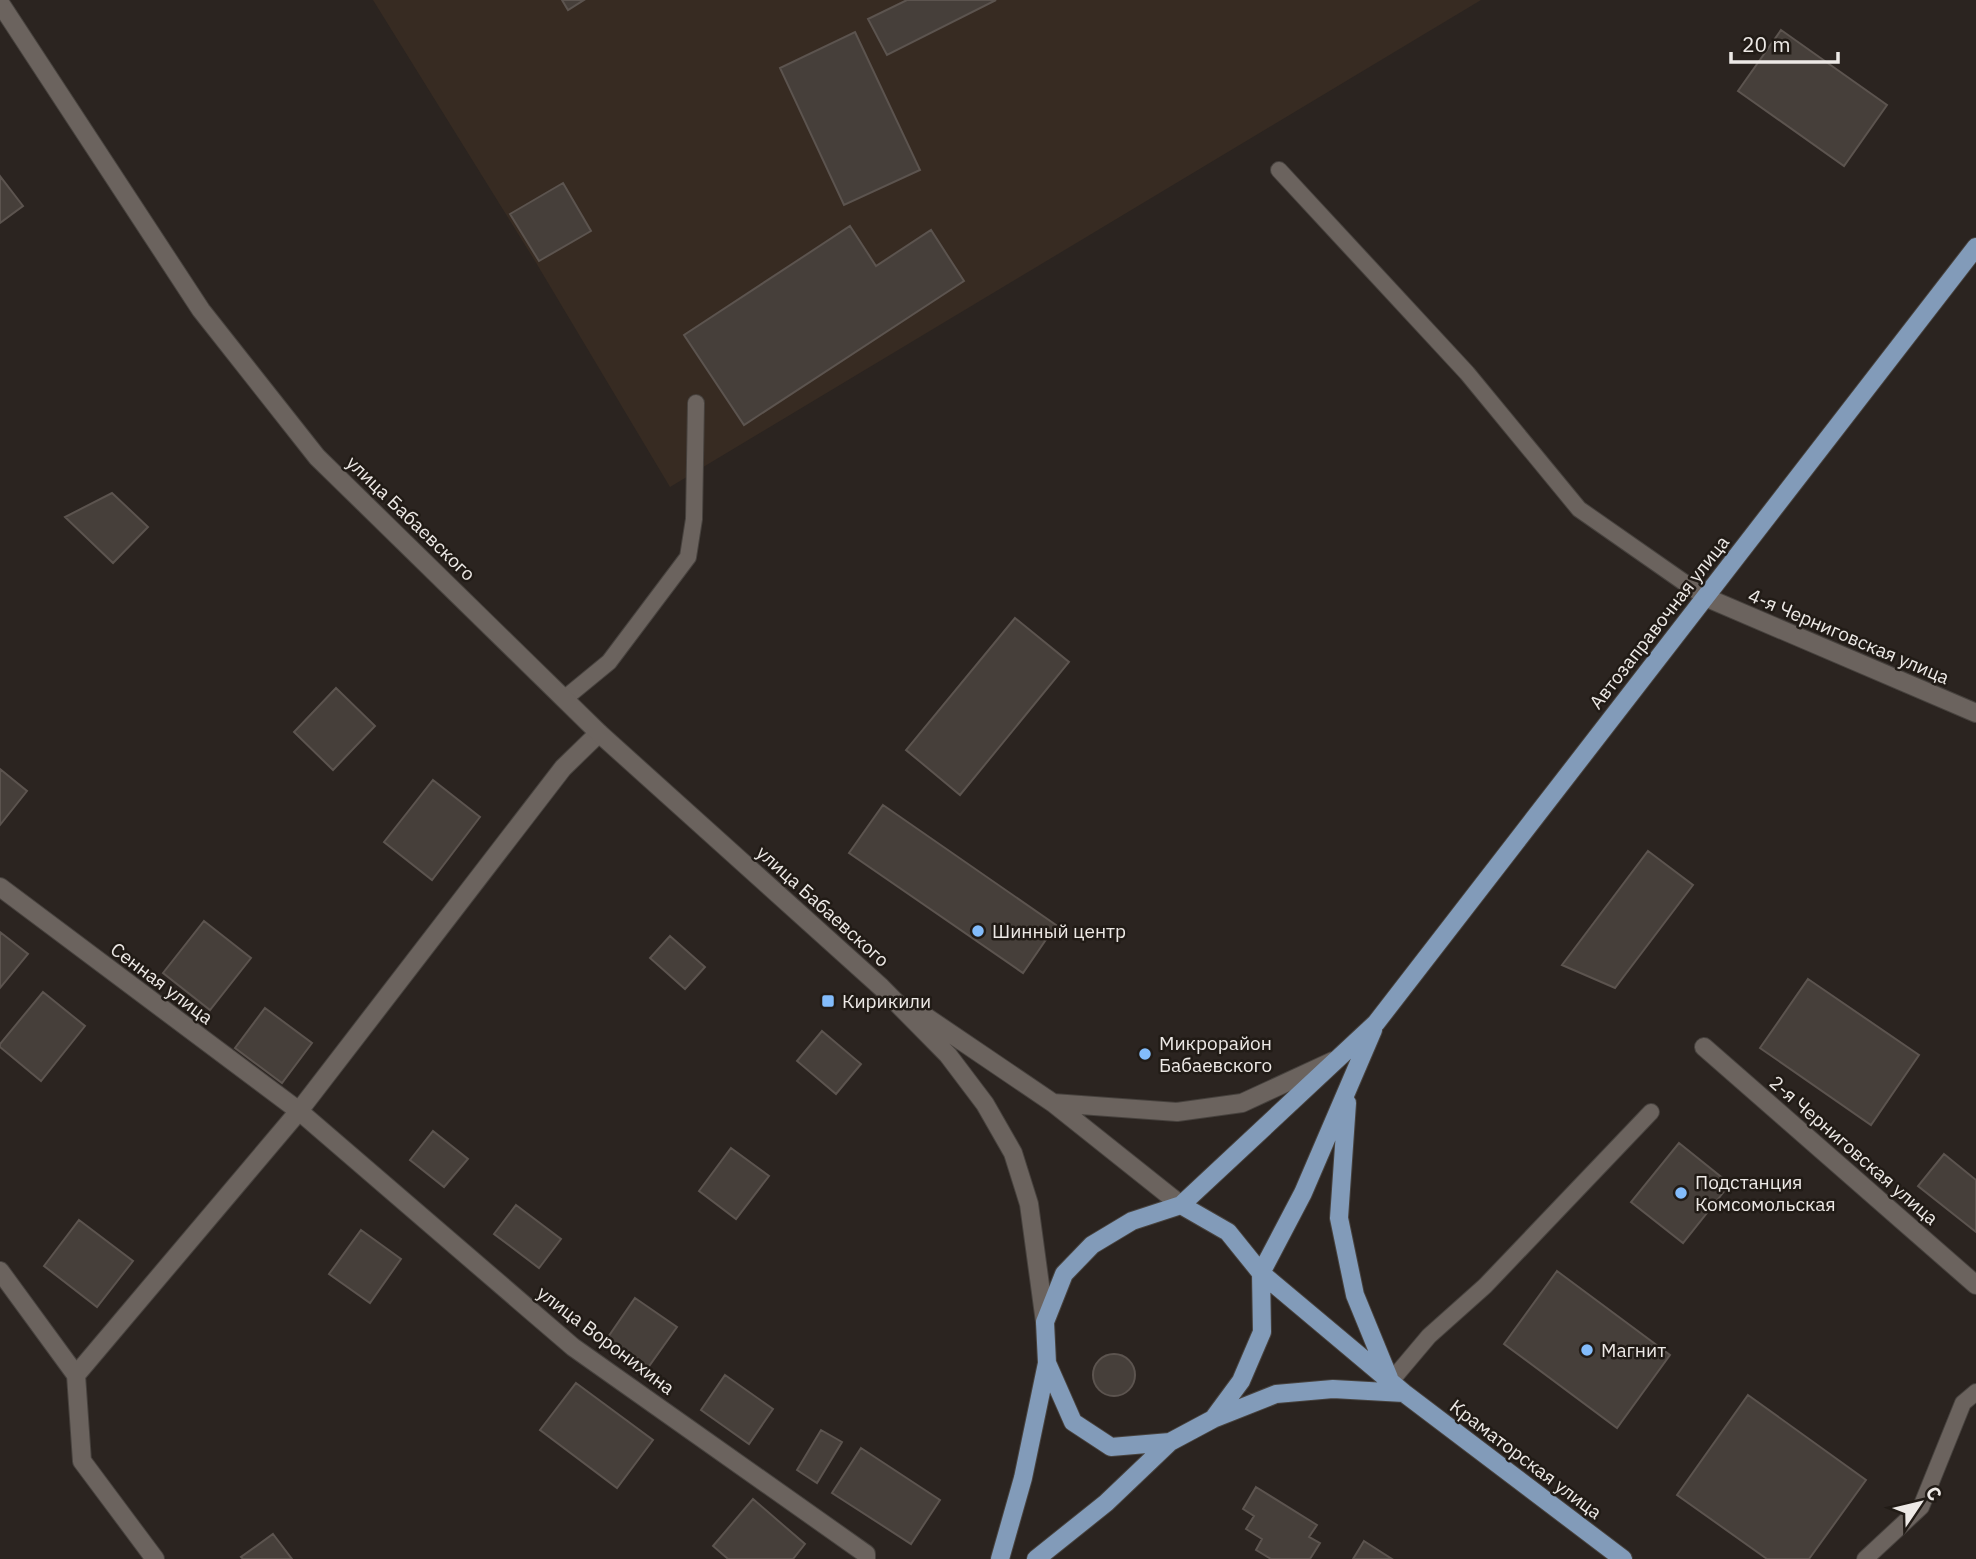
<svg xmlns="http://www.w3.org/2000/svg" width="1976" height="1559" viewBox="0 0 1976 1559" font-family="'IBM Plex Sans',sans-serif">
	<rect width="100%" height="100%" fill="#2b2420"/>
	<path fill="#372b22" d="M373 0H1481L670 487 535 261Z"/>
	<path fill="#463f3a" stroke="#5c544f" stroke-width="2" d="M562 0H584L568 10Z
		M907 0H996L887 55 868 19Z
		M1781 30 1887 105 1844 166 1738 91Z
		M855 32 920 170 844 205 780 68Z
		M0 176 23 206 0 223Z
		M563 183 591 231 539 261 510 214Z
		M850 226 876 266 931 230 964 281 744 425 684 335Z
		M112 493 148 527 113 563 65 517Z
		M1015 618 1069 662 960 795 906 750Z
		M336 688 375 726 333 770 294 732Z
		M0 769 27 791 0 825Z
		M433 780 480 817 432 880 384 842Z
		M883 805 1056 925 1023 973 849 853Z
		M1648 851 1693 885 1615 988 1562 965Z
		M204 921 251 958 210 1010 163 973Z
		M0 932 28 954 0 988Z
		M670 936 705 967 685 989 650 958Z
		M1808 979 1919 1055 1871 1125 1760 1048Z
		M43 992 85 1026 41 1081 0 1047V1044Z
		M265 1008 312 1043 282 1083 235 1048Z
		M822 1031 861 1064 836 1094 797 1061Z
		M433 1131 468 1159 444 1187 410 1160Z
		M1679 1143 1730 1184 1683 1243 1631 1202Z
		M731 1148 769 1176 736 1219 699 1191Z
		M1944 1154 1976 1180V1232L1918 1186Z
		M516 1205 561 1239 539 1268 494 1234Z
		M79 1220 133 1261 97 1307 44 1266Z
		M361 1230 401 1259 370 1303 329 1274Z
		M1557 1271 1670 1355 1617 1428 1504 1344Z
		M635 1298 677 1327 647 1369 606 1340Z
		M1093 1375a21 21 0 1 1 42 0a21 21 0 1 1-42 0Z
		M725 1375 773 1409 749 1444 701 1410Z
		M576 1383 653 1440 617 1488 540 1430Z
		M1748 1395 1866 1480 1809 1559H1767L1677 1495Z
		M821 1430 842 1442 817 1483 797 1470Z
		M861 1448 940 1500 911 1544 832 1493Z
		M1256 1487 1317 1525 1309 1537 1320 1543 1310 1559H1271L1256 1550 1262 1539 1246 1529 1254 1516 1243 1509Z
		M753 1499 805 1544 793 1559H728L713 1546Z
		M273 1534 292 1559H243L241 1557Z
		M1364 1541 1392 1559H1353Z"/>
	<g fill="none" stroke-linecap="round" stroke-linejoin="round">
		<defs>
			<path id="lane" d="M1279 170 1467 373 1579 509 1705 597
				M564 699 609 662 688 557 694 519 696 403
				M1391 1381 1429 1336 1485 1286 1651 1112
				M1865 1559 1921 1507 1963 1403 1976 1392"/>
			<path id="street" d="M1705 597 1976 713
				M0 887 299 1111 573 1347 866 1554V1559
				M1704 1047 1976 1285
				M0 1271 76 1375
				M76 1375 299 1111 563 768 599 733
				M76 1375 82 1461 155 1559"/>
			<path id="secondary" d="M0 3 201 310 317 457 599 733 881 987 948 1055 985 1104 1013 1153 1029 1204 1045 1322
				M913 1008 1053 1103 1181 1205
				M1053 1103 1177 1112 1242 1103 1333 1061"/>
			<path id="primary" d="M1347 1103 1339 1218 1355 1295 1389 1378
				M1181 1205 1376 1023 1976 247
				M1047 1363 1073 1422 1111 1447 1170 1442
				M1213 1419 1241 1381 1262 1332 1261 1273 1303 1193 1373 1030
				M1000 1559 1023 1478 1047 1363 1045 1322 1064 1274 1092 1245 1132 1221 1181 1205 1228 1232 1261 1273 1404 1393 1623 1559
				M1036 1559 1106 1503 1170 1442 1213 1419 1276 1394 1333 1389 1404 1393"/>
		</defs>
		<use href="#lane" stroke="#47423e" stroke-width="18"/>
		<use href="#street" stroke="#47423e" stroke-width="20"/>
		<use href="#secondary" stroke="#47423e" stroke-width="20"/>
		<use href="#primary" stroke="#47423e" stroke-width="20"/>
		<use href="#lane" stroke="#6b635e" stroke-width="16"/>
		<use href="#street" stroke="#6b635e" stroke-width="18"/>
		<use href="#secondary" stroke="#6b635e" stroke-width="18"/>
		<use href="#primary" stroke="#829bb9" stroke-width="18"/>
	</g>
	<g fill="#83bcfb" stroke="#211b16" stroke-width="2.5">
		<circle cx="978" cy="931" r="7"/>
		<rect x="821" y="994" width="14" height="14" rx="3.5"/>
		<circle cx="1145" cy="1054" r="7"/>
		<circle cx="1681" cy="1193" r="7"/>
		<circle cx="1587" cy="1350" r="7"/>
	</g>
	<g text-anchor="middle" dominant-baseline="central" stroke-width="5" stroke-linejoin="round" paint-order="stroke">
		<g font-size="19" fill="#ede9e6" stroke="#211b16">
			<text transform="translate(411 518) rotate(44)">улица Бабаевского</text>
			<text transform="translate(1659 622) rotate(-52)">Автозаправочная улица</text>
			<text transform="translate(1849 636) rotate(23)">4-я Черниговская улица</text>
			<text transform="translate(823 906) rotate(42)">улица Бабаевского</text>
			<text transform="translate(162 983) rotate(37)">Сенная улица</text>
			<text transform="translate(1854 1150) rotate(41)">2-я Черниговская улица</text>
			<text transform="translate(606 1340) rotate(37)">улица Воронихина</text>
			<text transform="translate(1526 1459) rotate(37)">Краматорская улица</text>
		</g>
		<g font-size="19" fill="#ede9e6" stroke="#211b16" text-anchor="start">
			<text x="992" y="931">Шинный центр</text>
			<text x="842" y="1001">Кирикили</text>
			<text x="1159" y="1043">Микрорайон<tspan x="1159" dy="22">Бабаевского</tspan></text>
			<text x="1695" y="1182">Подстанция<tspan x="1695" dy="22">Комсомольская</tspan></text>
			<text x="1601" y="1350">Магнит</text>
		</g>
	</g>
	<g transform="translate(1920 1503) rotate(55)" stroke="#211b16" stroke-width="5" paint-order="stroke">
	<path d="M0-5L12 26L0 18L-12 26Z" fill="#ede9e6"/>
	<text y="-10" font-size="19" font-weight="bold" text-anchor="middle" fill="#ede9e6">С</text>
	</g>
	<path d="M1731 52v10h107v-10" fill="none" stroke="#ede9e6" stroke-width="3.5"/>
	<text x="1742" y="52" font-size="21" fill="#ede9e6" stroke="#211b16" stroke-width="5" paint-order="stroke">20 m</text>
</svg>
